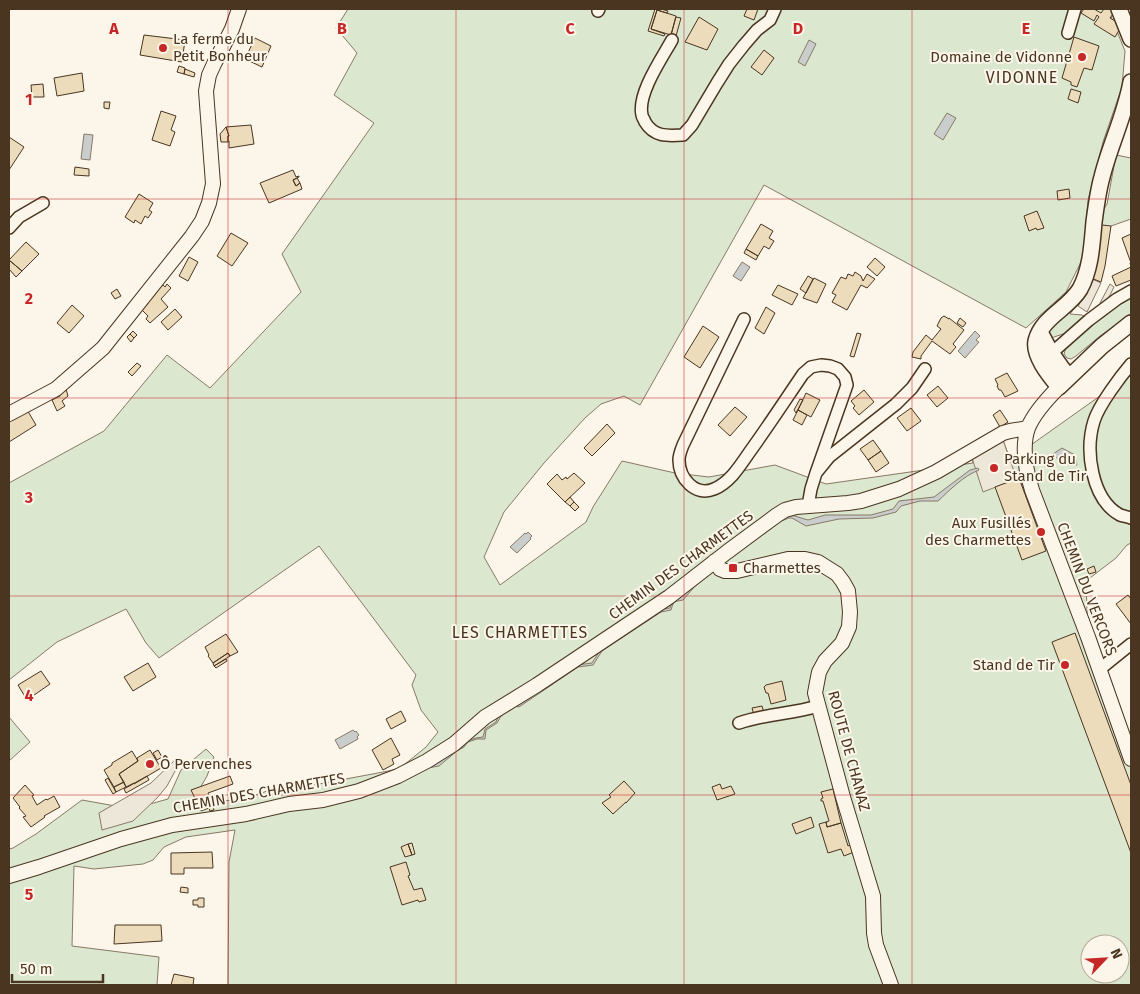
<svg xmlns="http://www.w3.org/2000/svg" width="1140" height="994" viewBox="0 0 1140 994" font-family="'Fira Sans',sans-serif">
	<rect width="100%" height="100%" fill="#fbf6e9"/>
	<path fill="#dce7d0" stroke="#887966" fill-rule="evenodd" d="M348 9H1108L1125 51 1122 87 1103 142 1088 200 1083 258 1066 292 1026 328 764 185 640 405 624 396 601 404 585 418 544 463 504 512 484 557 500 585 586 522 593 507 622 461 675 473 709 477 775 465 826 484 973 463 972 458 1003 440 1009 457H1014L1131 374V543L1127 545 1116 558 1086 581 1088 637 1131 762V985H228L229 862 235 830 186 837 164 847 153 860 143 864 94 869 74 866 72 946 159 957 157 985H9V849L13 848 36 834 82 800 132 809 168 799 181 770 206 749 214 757 207 776 192 802 241 800 273 789 314 785 399 769 426 747 438 732 421 710 412 685 416 675 319 546 159 658 146 643 126 609 57 642 9 680V483L104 431 167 355 210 388 301 292 282 254 374 123 334 95 357 53 336 28ZM1090 944H1120V974H1090Z
		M1116 155 1131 158V219L1111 226 1083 296 1070 314 1082 315 1085 317 1069 332 1051 338 1049 333 1051 327 1075 299 1098 218 1107 204Z
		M1131 296V314L1100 336 1076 356 1071 359 1067 358 1064 354 1066 348 1083 331 1114 305Z
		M9 717 30 742 9 761Z"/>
	<path fill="#ede7d9" stroke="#887966" d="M1092 279 1101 283 1087 312 1078 306 1087 291Z
		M1110 284 1114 287 1105 305 1100 303Z
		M1003 440 1016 477 1019 478 983 492 972 458Z
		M176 759 180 762 167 786 157 798 133 821 102 830 99 813 151 783Z"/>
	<path fill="#c9cecd" stroke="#887966" d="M809 40 816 44 805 66 798 62Z
		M947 113 956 118 943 140 934 134Z
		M84 134 93 135 90 160 81 159Z
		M742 262 750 267 741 281 733 276Z
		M975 331 980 336 976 340 979 342 965 358 958 351Z
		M1062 448 1075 455 1077 465C1067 467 1059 461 1053 454Z
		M978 468 979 470C963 476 950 490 938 501H920L901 506 896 512 873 518 839 519 806 526 792 518H789L771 525 761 535 736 554 734 552 756 537 770 524 788 514 808 520 825 515H871L893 509 899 501 934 497 970 470Z
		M528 532 532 536 530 538 531 539 517 553 510 547 525 533 526 534Z
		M708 575 695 586 683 600C674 602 674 600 671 610L661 612 602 651 593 665 578 667 519 707 515 706 501 716 497 723 486 730 485 739H477L468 742 464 747 457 751 439 766 422 769 455 749 463 746 467 741 476 738 483 737 485 729 496 722 499 714 516 704 518 705 577 665 592 663 601 649 663 609 670 608 673 600Z
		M353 730 355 732 356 731 359 735 357 737 358 739 340 749 335 740Z"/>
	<path fill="#ecdcbc" stroke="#4a3520" d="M655 9H661L668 11 667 13 657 10 651 29 665 34 664 36 648 31Z
		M747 9H758L754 20 744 16Z
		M1084 9H1094L1101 13 1104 9H1114L1116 10 1110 18 1122 25 1115 37 1094 24 1099 17 1097 15 1094 21 1081 13Z
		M657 10 676 16 671 35 651 29Z
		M676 17 681 18 676 36 671 35Z
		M699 17 718 29 707 50 685 42Z
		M144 35 185 40 182 62 140 55Z
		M1074 37 1099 46 1092 70 1084 68 1077 87 1071 85V82L1062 78Z
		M255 38 271 46 262 67 245 59Z
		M764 50 774 58 762 75 751 67Z
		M179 66 185 68 184 74 177 72Z
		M185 69 195 73 194 77 184 74Z
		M82 73 84 91 57 96 54 78Z
		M43 84 44 97H32L31 85Z
		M1071 89 1081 92 1078 103 1068 99Z
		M104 102H110L109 109 104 108Z
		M161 111 176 116 171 130 175 132 170 146 152 140Z
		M251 125 254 144 229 148V141L228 142V136H229L226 127Z
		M226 127 229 136H228V142H221L220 134Z
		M9 137 24 147 9 170Z
		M75 167 89 169V176L74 175Z
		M293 170 296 177 299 176V177L293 180 296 186 300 183 302 189 269 203 260 183Z
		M297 178 300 183 296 186 293 180Z
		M1069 189 1070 198 1058 200 1057 191Z
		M139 194 153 203 149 210 152 212 148 218 145 216 141 224 135 220 134 223 125 217Z
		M1037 211 1044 228 1037 230 1036 228 1029 231 1024 216Z
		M761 224 773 231 769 238 774 241 769 249 764 246 758 256 746 249Z
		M1102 225 1111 226 1105 266 1101 282 1091 278 1099 226Z
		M231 233 248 243 232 266 217 256Z
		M1131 234V267L1130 263H1131L1122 238Z
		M26 242 39 254 22 271 9 260Z
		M746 249 758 256 756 260 744 253Z
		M189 257 198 262 188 281 179 276Z
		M875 258 885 267 877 276 867 267Z
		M9 260 22 271 16 277 9 269Z
		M1131 267V280L1116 286 1112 276Z
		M855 272 861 276 863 281 867 274 875 279 867 288 861 285 847 310 832 302 836 295 832 293 841 277 846 279 848 274 853 276Z
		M808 276 813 279 806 293 800 289Z
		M814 278 826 284 817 303 803 298Z
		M161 283 165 287 167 284 171 288 161 299 168 307 150 323 146 319 148 316 141 309Z
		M778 285 798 294 792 305 772 295Z
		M117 289 121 296 115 299 111 293Z
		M72 305 84 316 69 333 57 323Z
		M766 307 775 313 764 334 755 328Z
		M175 309 182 317 168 330 161 322Z
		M944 316 949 319V318L964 330 953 344 956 347 950 354 932 341 921 356V359L912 357 913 352 926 335 932 340 941 329 937 326 941 318Z
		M960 318 966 323 963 327 957 323Z
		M703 326 719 337 700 368 684 357Z
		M133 331 137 335 134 338 130 334Z
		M857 333 861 334 854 357 850 356Z
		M130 334 134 338 131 342 127 337Z
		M137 363 141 366 132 376 128 372Z
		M1007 373 1018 391 1005 397 1001 390H999L997 386 998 385 995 379Z
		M938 386 948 398 937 407 927 395Z
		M66 389 68 396 62 401 65 406 57 411 52 400 60 396V393Z
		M864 390 874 402 859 415 853 408 855 406 851 401Z
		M806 393 820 400 811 417 798 410Z
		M800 399 803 400 796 413 794 410Z
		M735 407 747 417 730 436 718 425Z
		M26 408 36 425 9 442V419Z
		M911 408 921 421 907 431 897 418Z
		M798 410 807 415 802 425 793 420Z
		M1000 410 1008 422 1000 427 993 415Z
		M607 424 615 433 592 456 584 448Z
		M873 440 881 451 868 460 860 449Z
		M881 451 889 463 876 472 868 460Z
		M574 473 585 483 565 502 547 484 557 474 562 480 566 477 567 479Z
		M1019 478 1046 551 1022 560 995 487Z
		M570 497 574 502 570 506 565 502Z
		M574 502 579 507 575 511 570 506Z
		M1094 566 1096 572 1089 574 1087 569Z
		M1128 595 1131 599V624L1116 604Z
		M1075 633 1131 785V853L1052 642Z
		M226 634 238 652 230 656 228 653 213 663 208 656 209 655 205 647Z
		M228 653 230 656 214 666 213 663Z
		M226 659 227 661 216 668 214 666Z
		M148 663 156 677 133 691 124 677Z
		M41 671 50 684 27 700 18 685Z
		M782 681 786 700 771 704 768 693H766L764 687 766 685Z
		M762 706 764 713 754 715 752 708Z
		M401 711 406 721 391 729 386 719Z
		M391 738 400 755 392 759 394 764 383 770 372 750Z
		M150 750 161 768 134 784V783L126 787 119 774 138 761 137 758Z
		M158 750 162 757 157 760 153 753Z
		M132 751 138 761 119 774 124 782 114 787 104 770 112 765V763Z
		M147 776 149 780 126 793 124 789Z
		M230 776 233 784 208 793 214 810 210 811 209 808 201 811 191 790Z
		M108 778 116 792 113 794 105 780Z
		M624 781 635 793 626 803V802L613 814 602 803 611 797 609 795Z
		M124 782 126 787 116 792 114 787Z
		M720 784 722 789 731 786 735 794 717 800 712 787Z
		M25 785 34 795 32 796 37 805 46 799 47 800 54 796 60 807 44 816 45 817 31 827 23 817 26 816 19 808 20 807 13 798Z
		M833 789 841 823 827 827 826 822 829 821 823 801H821V799L823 798 821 792Z
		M811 817 814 827 796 834 792 824Z
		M826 822 827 827 841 823 848 846 852 844 854 852 844 856 841 849 828 853 819 824Z
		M412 843 415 854 412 855 408 844Z
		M408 844 412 855 405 857 401 847Z
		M212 852 213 868H184V874H171V853Z
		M406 862 410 875 408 876 414 890 422 888 426 900 419 902 418 900 402 905 390 867Z
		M181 887 188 888V893L180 892Z
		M198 898H204V907H198V905H193V900H198Z
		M115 925H161L162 941 114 944Z
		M174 974 194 978 193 985H171Z"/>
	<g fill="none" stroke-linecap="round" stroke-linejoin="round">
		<defs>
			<path id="minor" d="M598 11 599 9
				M1068 33 1075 9
				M672 40C662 58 637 94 642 115 642 117 644 119 645 122 654 137 667 136 683 135L692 125 717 83 729 64 744 45 757 30 770 20 775 9
				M9 228 19 217 43 203
				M744 319 683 445C681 450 679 455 679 460 679 478 695 497 714 489 731 482 741 464 751 450 769 425 786 399 803 374L811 367 821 365 830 366 838 369 845 377 847 385 816 473
				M1046 358 1089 320 1117 299 1131 291
				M1131 364C1120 377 1099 405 1094 421 1085 450 1091 499 1120 515 1123 516 1128 517 1131 518
				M808 506 811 489 816 473 829 457 896 404 912 388 925 369
				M1100 669 1131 644
				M739 723C764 714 792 714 818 706"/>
			<path id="tertiary" d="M1059 387C1047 399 1034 413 1028 428 1021 448 1026 471 1032 490L1088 637 1131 759
				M9 414 56 389 103 348 192 236 202 221 209 203 213 184 206 91 209 75 214 64 232 29 239 9
				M715 561 720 569 725 571H737L788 559H805L818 562 837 574 843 582 848 591 850 612 849 627 842 643 825 661 819 672 815 693 843 797 873 896 874 933 876 945 891 985
				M9 876 39 867 121 839 172 825 246 814 289 804 323 800 359 791 398 776 427 761 454 744 485 717 537 685 669 597 727 552 777 515 785 510 796 507 848 503 861 501 899 489 936 472 1003 433 1010 431 1028 428"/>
			<path id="secondary" d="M1119 9 1131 39
				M1131 82C1125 115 1110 145 1102 177 1098 191 1096 207 1094 222 1092 244 1091 269 1080 289 1068 309 1042 317 1036 341 1033 356 1050 376 1059 387L1102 346 1131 323
				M1040 332C1048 348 1057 363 1069 377"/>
		</defs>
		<use href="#minor" stroke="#4a3520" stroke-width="14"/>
		<use href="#tertiary" stroke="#4a3520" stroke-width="16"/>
		<use href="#secondary" stroke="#4a3520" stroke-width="18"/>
		<use href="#minor" stroke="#fbf6e9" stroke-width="11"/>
		<use href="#tertiary" stroke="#fbf6e9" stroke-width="14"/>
		<use href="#secondary" stroke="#fbf6e9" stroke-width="15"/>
	</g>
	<path fill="none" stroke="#c62828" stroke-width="1" stroke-opacity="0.55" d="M228 9V985M456 9V985M684 9V985M912 9V985M9 199H1131M9 398H1131M9 596H1131M9 795H1131"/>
	<g fill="#c62828" stroke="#fbf6e9" stroke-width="2">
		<circle cx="163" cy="48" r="5"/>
		<circle cx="1082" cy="57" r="5"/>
		<circle cx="994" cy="468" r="5"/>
		<circle cx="1041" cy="532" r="5"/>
		<rect x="728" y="563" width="10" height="10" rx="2.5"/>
		<circle cx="1065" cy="665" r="5"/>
		<circle cx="150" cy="764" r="5"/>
	</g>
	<g text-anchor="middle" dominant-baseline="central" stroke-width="4" stroke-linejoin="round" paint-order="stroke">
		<g font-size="15" fill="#4a3520" stroke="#fbf6e9" text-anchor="start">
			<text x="173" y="39">La ferme du<tspan x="173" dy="17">Petit Bonheur</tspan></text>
			<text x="1072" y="57" text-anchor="end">Domaine de Vidonne</text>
			<text x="1004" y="459">Parking du<tspan x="1004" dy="17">Stand de Tir</tspan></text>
			<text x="1031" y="523" text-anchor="end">Aux Fusillés<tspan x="1031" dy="17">des Charmettes</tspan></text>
			<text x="743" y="568">Charmettes</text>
			<text x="1055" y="665" text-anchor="end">Stand de Tir</text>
			<text x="160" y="764">Ô Pervenches</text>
		</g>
		<g font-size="15" fill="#4a3520" stroke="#fbf6e9">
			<text transform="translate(681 565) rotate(-36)">CHEMIN DES CHARMETTES</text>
			<text transform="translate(1087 589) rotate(69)">CHEMIN DU VERCORS</text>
			<text transform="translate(849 751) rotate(75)">ROUTE DE CHANAZ</text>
			<text transform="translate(259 793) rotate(-10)">CHEMIN DES CHARMETTES</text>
		</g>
		<g font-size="16" letter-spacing="1" fill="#4a3520" stroke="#fbf6e9">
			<text x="1022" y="77">VIDONNE</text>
			<text x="520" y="632">LES CHARMETTES</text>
		</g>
	</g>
	<g font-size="16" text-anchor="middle" font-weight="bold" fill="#c62828" stroke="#fbf6e9" stroke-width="4" stroke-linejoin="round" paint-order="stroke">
		<text x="114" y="34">A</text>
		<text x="342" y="34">B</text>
		<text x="570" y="34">C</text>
		<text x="798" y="34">D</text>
		<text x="1026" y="34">E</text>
		<text x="29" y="105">1</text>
		<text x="29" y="304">2</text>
		<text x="29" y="503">3</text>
		<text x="29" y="701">4</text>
		<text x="29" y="900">5</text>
	</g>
	<rect width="1140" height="994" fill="none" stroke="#4a3520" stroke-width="20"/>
	<g transform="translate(1105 959) rotate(65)"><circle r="24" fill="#fbf6e9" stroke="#b4a999"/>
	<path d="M0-4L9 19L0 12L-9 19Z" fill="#c62828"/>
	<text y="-8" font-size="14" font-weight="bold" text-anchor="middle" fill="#4a3520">N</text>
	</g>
	<path d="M12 974v8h91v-8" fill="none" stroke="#4a3520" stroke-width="2.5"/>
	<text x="20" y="974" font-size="15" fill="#4a3520" stroke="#fbf6e9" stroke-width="4" paint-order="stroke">50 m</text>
</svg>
